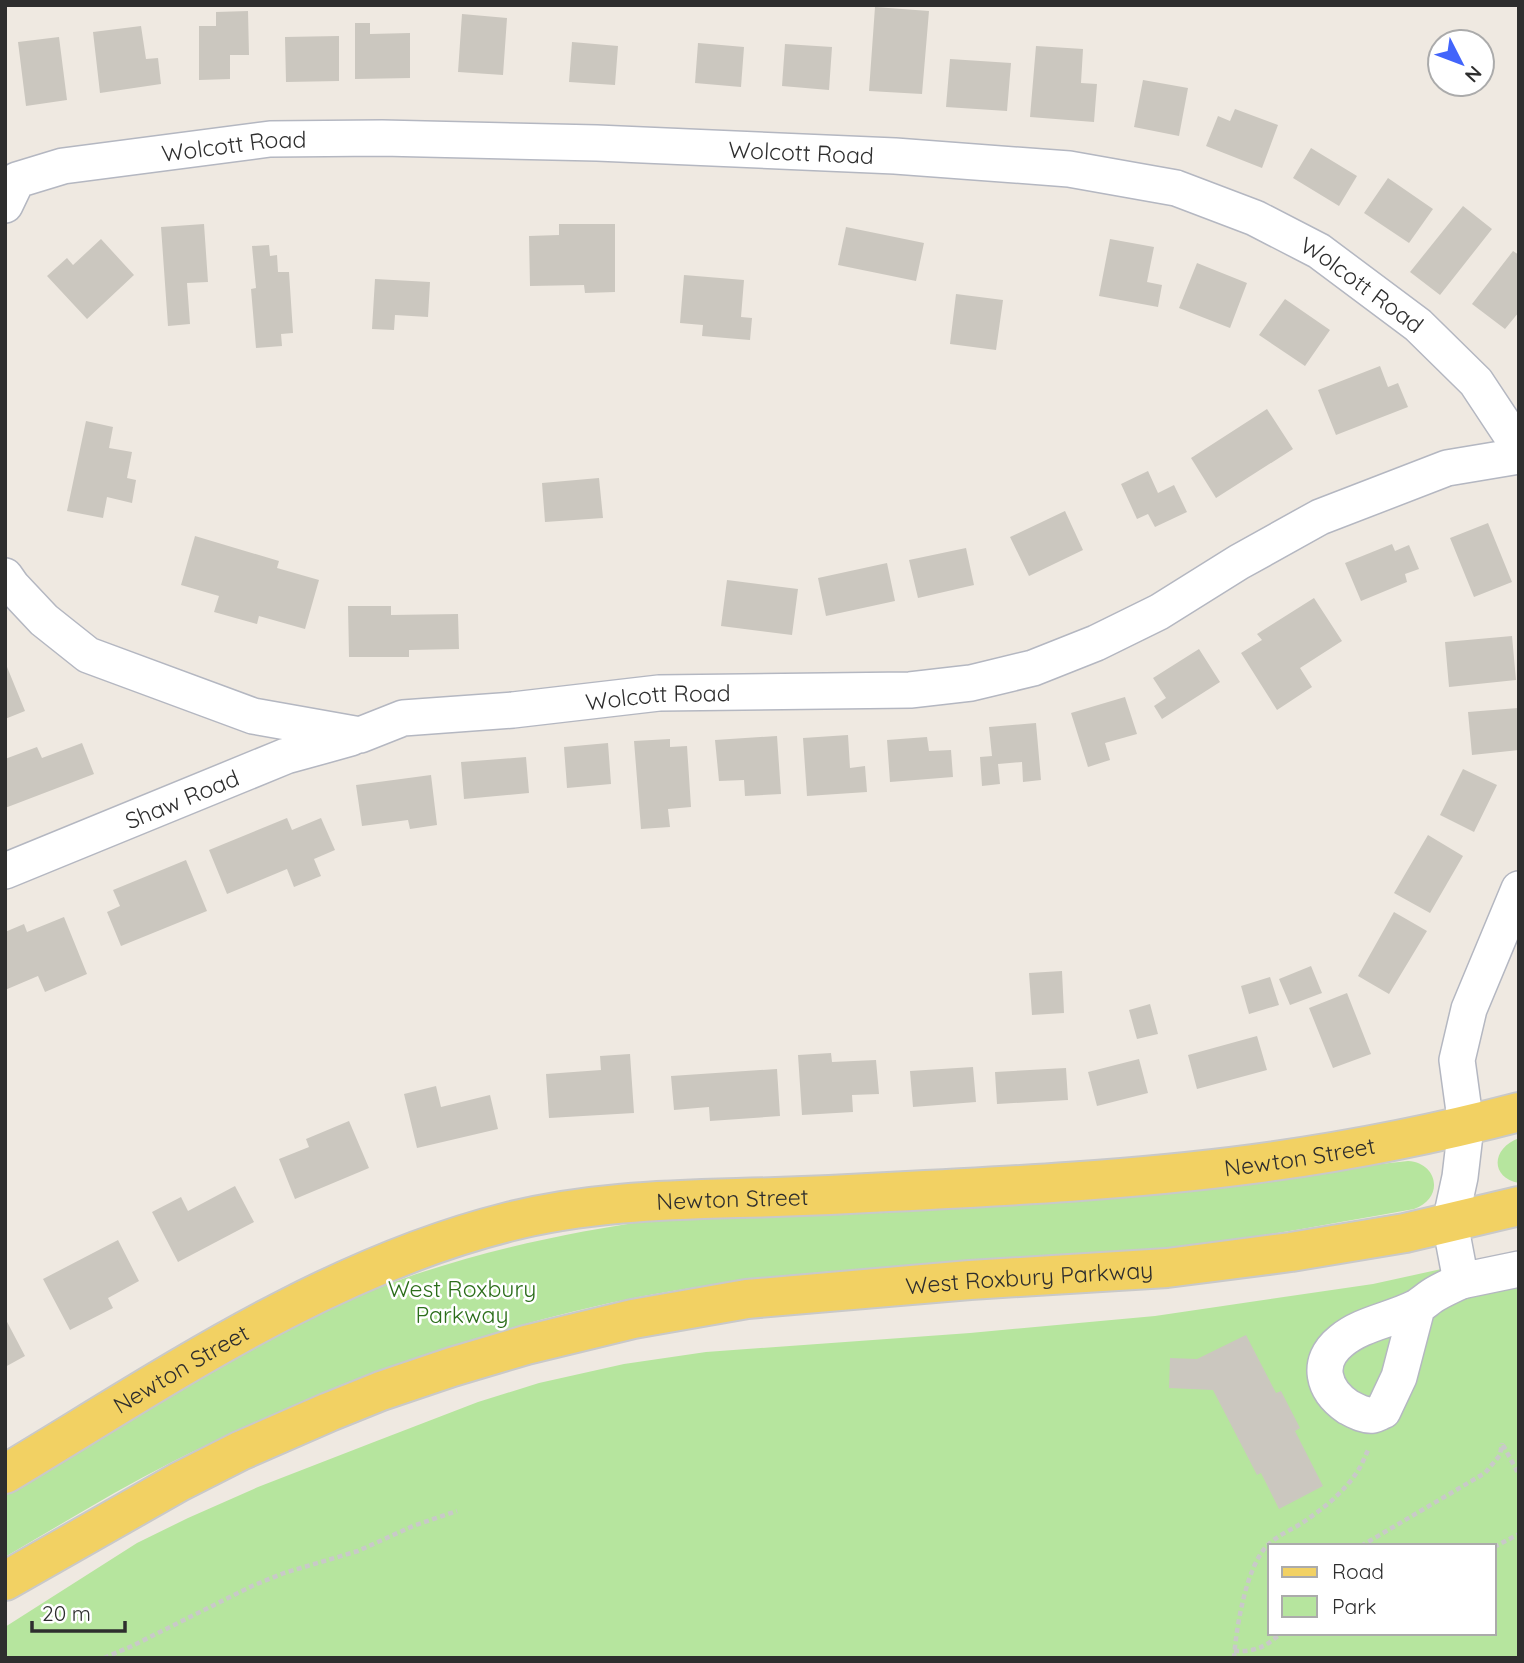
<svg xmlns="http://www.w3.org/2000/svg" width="1524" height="1663" viewBox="0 0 1524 1663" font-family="Quicksand,sans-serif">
	<rect width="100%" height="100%" fill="#efe9e1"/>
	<path fill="#b6e59e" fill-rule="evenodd" d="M1519 1138V1183C1489 1177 1492 1148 1519 1138Z
		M1408 1161C1439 1163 1444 1199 1414 1209 1334 1223 1254 1239 1173 1247 997 1264 819 1263 644 1296 523 1319 407 1359 293 1407 253 1425 211 1442 172 1462 115 1491 60 1525 5 1557V1489C91 1440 175 1388 263 1342 282 1332 300 1322 319 1313 428 1262 542 1236 660 1219L1363 1166Z
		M1519 1252V1658H5V1627L137 1543 188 1518 258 1487 374 1442 478 1402 539 1383 624 1364 706 1352 970 1333 1155 1316 1373 1284ZM1270 1546H1494V1633H1270Z"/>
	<path fill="#cbc7bf" d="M875 7 929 11 922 94 869 91Z
		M248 11 249 55H230V79L199 80V26H216V12Z
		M462 14 507 18 503 75 458 72Z
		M355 23H370V34L410 33V78L355 79Z
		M141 26 146 59 158 58 161 84 100 93 93 32Z
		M339 36V81L286 82 285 37Z
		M59 37 67 100 26 106 18 42Z
		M572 42 618 46 615 85 569 82Z
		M698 43 744 47 741 87 695 83Z
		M785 44 832 47 829 90 782 86Z
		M1036 46 1083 49 1081 83 1097 84 1094 122 1030 117Z
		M950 59 1011 63 1007 111 946 107Z
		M1143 80 1188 88 1179 136 1134 127Z
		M1235 109 1278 125 1262 168 1206 146 1218 116 1230 121Z
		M1311 148 1357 176 1339 206 1293 178Z
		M1388 178 1433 209 1409 243 1364 213Z
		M1463 206 1492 229 1440 295 1410 272Z
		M204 224 208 282 187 283 190 324 168 326 161 227Z
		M559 224H615V292L585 293 584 285 530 286 529 236 559 235Z
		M846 227 924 243 916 281 838 265Z
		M101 239 134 275 87 319 47 276 67 258 73 265Z
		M1110 239 1154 247 1147 282 1162 285 1158 307 1099 296Z
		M269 245 270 256 277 255 278 272H289L293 333 281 334 282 346 256 348 251 289 256 288 252 246Z
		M1513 251 1519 255V312L1505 329 1472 304Z
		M1197 263 1247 283 1230 328 1179 308Z
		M684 275 744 280 741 317 752 318 750 340 702 336 703 325 680 323Z
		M375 279 430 282 428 317 395 315 394 330 372 329Z
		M956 294 1003 300 996 350 950 344Z
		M1285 299 1330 330 1305 366 1259 335Z
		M1380 366 1388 387 1398 383 1408 407 1336 435 1318 390Z
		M1267 409 1293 449 1216 498 1191 458Z
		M86 421 113 427 109 448 132 452 127 478 136 480 132 503 107 497 103 518 67 511Z
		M1148 471 1158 493 1174 485 1187 512 1155 527 1148 514 1137 519 1121 484Z
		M599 478 603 518 545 522 542 483Z
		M1065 511 1083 550 1029 576 1010 537Z
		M1488 523 1512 582 1474 597 1450 538Z
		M195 536 279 561 277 568 319 580 305 629 259 616 257 624 214 612 219 596 181 585Z
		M1392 544 1395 551 1409 545 1419 569 1405 574 1407 582 1361 601 1345 563Z
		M966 548 974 585 918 598 909 560Z
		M887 563 895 601 826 616 818 578Z
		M727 580 798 589 792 635 721 626Z
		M1314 598 1342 641 1300 668 1312 687 1277 710 1241 653 1262 640 1257 634Z
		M348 606H391V615L458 614 459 649 409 650V657H349Z
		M1512 636 1516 680 1449 687 1445 642Z
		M1199 649 1220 682 1162 719 1154 706 1166 698 1153 678Z
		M5 662 25 711 5 719Z
		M1125 697 1137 734 1105 743 1110 760 1088 767 1071 713Z
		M1518 708 1519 750 1472 755 1468 712Z
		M1036 723 1041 780 1023 782 1022 762 998 764 1000 784 982 786 980 757 992 756 989 727Z
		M848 735 850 768 865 766 867 792 807 796 803 738Z
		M777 736 781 794 745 796 744 780 719 781 715 740Z
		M927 737 929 751 951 750 953 777 890 782 887 740Z
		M670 739V747L687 746 691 807 668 809 670 827 641 829 634 741Z
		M82 743 94 774 5 808V759L37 747 42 758Z
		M608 743 611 784 567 788 564 747Z
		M526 757 529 793 464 799 461 762Z
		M1463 769 1497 785 1474 832 1440 815Z
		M431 775 437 825 410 829 408 820 362 826 356 785Z
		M287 818 292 830 321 818 335 850 314 859 321 876 294 887 287 869 227 894 209 850Z
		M1428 835 1463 856 1430 913 1394 893Z
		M186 860 207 911 121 946 107 912 120 906 113 890Z
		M1394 912 1427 931 1389 994 1358 976Z
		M64 917 87 974 45 992 38 976 5 990V932L24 924 27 932Z
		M1311 966 1322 993 1290 1005 1279 979Z
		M1062 971 1064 1013 1032 1015 1029 973Z
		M1270 977 1279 1005 1249 1014 1241 986Z
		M1347 993 1371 1054 1333 1068 1309 1008Z
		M1150 1004 1158 1034 1137 1039 1129 1010Z
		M1257 1036 1267 1070 1197 1089 1188 1055Z
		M831 1053 832 1062 876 1060 879 1094 852 1095 853 1112 802 1115 798 1055Z
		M630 1054 634 1113 549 1118 546 1074 601 1070 600 1056Z
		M1139 1059 1148 1093 1097 1106 1088 1072Z
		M973 1067 976 1102 913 1107 910 1071Z
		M1066 1068 1068 1100 997 1104 995 1072Z
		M777 1069 780 1116 710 1121 709 1107 674 1110 671 1076Z
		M436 1086 441 1107 490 1095 498 1129 417 1148 404 1094Z
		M349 1121 369 1168 295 1199 279 1159 309 1147 306 1139Z
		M235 1186 254 1222 178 1262 152 1212 181 1197 188 1211Z
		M118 1240 139 1281 108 1298 113 1308 70 1330 43 1279Z
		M5 1318 25 1356 5 1367Z
		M1246 1335 1276 1393 1281 1391 1300 1428 1295 1431 1323 1486 1279 1509 1261 1473 1257 1475 1213 1390 1169 1388 1170 1358 1197 1359Z"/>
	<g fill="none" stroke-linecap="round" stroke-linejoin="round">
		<defs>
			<g id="minor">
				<path id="s1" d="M5 205 17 180 63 166 270 139 382 138 597 143 895 156 1069 169 1176 188 1255 218 1319 251 1418 325 1476 382 1519 447"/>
				<path id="s2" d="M5 576 12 586 44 620 88 655 253 716 360 735 403 718 513 710 659 693 910 690 971 683 1033 668 1096 643 1159 612 1239 562 1320 517 1447 468 1519 456"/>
				<path id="s3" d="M5 871 286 756 351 738"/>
				<path d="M1519 889 1469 1009 1457 1060 1466 1126 1460 1177 1450 1223 1461 1281 1519 1269"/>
				<path d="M1417 1308 1399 1377 1383 1411C1380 1412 1377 1414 1373 1415 1364 1416 1356 1411 1348 1407 1323 1390 1315 1362 1341 1341 1361 1324 1391 1320 1415 1308 1421 1305 1426 1300 1432 1296 1441 1290 1451 1286 1461 1281"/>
			</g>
			<g id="major">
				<path id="s4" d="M5 1474C165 1378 325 1268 508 1222 583 1203 660 1200 737 1198 788 1197 838 1195 888 1192 1010 1186 1132 1180 1253 1164 1343 1152 1431 1135 1519 1112"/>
				<path id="s5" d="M5 1581 179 1482 240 1451 329 1412 381 1391 452 1367 526 1345 633 1319 747 1299 970 1280 1167 1268 1291 1252 1405 1233 1519 1206"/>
			</g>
		</defs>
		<use href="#minor" stroke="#b4b7c1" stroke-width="38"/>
		<use href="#major" stroke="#c9c9c9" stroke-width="42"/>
		<path stroke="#c9c9c9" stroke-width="4.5" stroke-dasharray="5 3.5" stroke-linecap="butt" d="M1503 1445 1519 1475
			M1361 1546 1485 1473 1500 1455 1502 1443
			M1494 1547 1519 1534
			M1234 1651C1255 1652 1266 1647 1281 1633
			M104 1658 132 1646 252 1586 284 1573 358 1551 413 1526 457 1511
			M1234 1658C1236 1629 1246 1567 1267 1546 1276 1536 1291 1530 1302 1523 1323 1509 1344 1492 1357 1472 1362 1465 1365 1456 1369 1448"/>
		<use href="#minor" stroke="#fff" stroke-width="35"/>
		<use href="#major" stroke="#f2d163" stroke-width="38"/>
	</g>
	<g text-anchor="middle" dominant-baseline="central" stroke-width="5" stroke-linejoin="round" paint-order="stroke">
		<g font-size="23" fill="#2e2e2e" stroke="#fff">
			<text stroke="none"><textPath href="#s1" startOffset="248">Wolcott Road</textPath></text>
			<text stroke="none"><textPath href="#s1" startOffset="816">Wolcott Road</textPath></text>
			<text stroke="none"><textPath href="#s1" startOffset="1404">Wolcott Road</textPath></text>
			<text stroke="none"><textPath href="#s2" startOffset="702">Wolcott Road</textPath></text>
			<text stroke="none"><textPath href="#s3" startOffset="191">Shaw Road</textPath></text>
			<text stroke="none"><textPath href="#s4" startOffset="1360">Newton Street</textPath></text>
			<text stroke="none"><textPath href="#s4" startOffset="791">Newton Street</textPath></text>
			<text stroke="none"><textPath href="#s5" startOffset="1083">West Roxbury Parkway</textPath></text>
			<text stroke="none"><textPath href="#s4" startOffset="205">Newton Street</textPath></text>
		</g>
		<g font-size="23" fill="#2c6e1b" stroke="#fff">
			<text x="462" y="1288">West Roxbury<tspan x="462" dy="26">Parkway</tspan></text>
		</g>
	</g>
	<rect width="1524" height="1663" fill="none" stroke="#2e2e2e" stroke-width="14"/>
	<rect x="1268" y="1544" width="228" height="91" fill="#ffffff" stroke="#ababab" stroke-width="2"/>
	<rect x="1282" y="1567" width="35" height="10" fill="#f2d163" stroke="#ababab" stroke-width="2"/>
	<text x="1332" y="1579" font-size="21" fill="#2e2e2e">Road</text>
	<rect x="1282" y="1596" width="35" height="21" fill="#b6e59e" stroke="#ababab" stroke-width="2"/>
	<text x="1332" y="1614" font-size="21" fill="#2e2e2e">Park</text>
	<g transform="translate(1461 63) rotate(132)"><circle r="33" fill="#ffffff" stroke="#ababab" stroke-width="2"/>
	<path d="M0-5L12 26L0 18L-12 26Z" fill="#4264fb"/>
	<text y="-10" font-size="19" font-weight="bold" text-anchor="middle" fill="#2e2e2e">N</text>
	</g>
	<path d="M32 1621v10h93v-10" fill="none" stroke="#2e2e2e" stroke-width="3.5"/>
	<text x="42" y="1621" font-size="21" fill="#2e2e2e" stroke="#ffffff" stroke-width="5" paint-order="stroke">20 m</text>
</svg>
